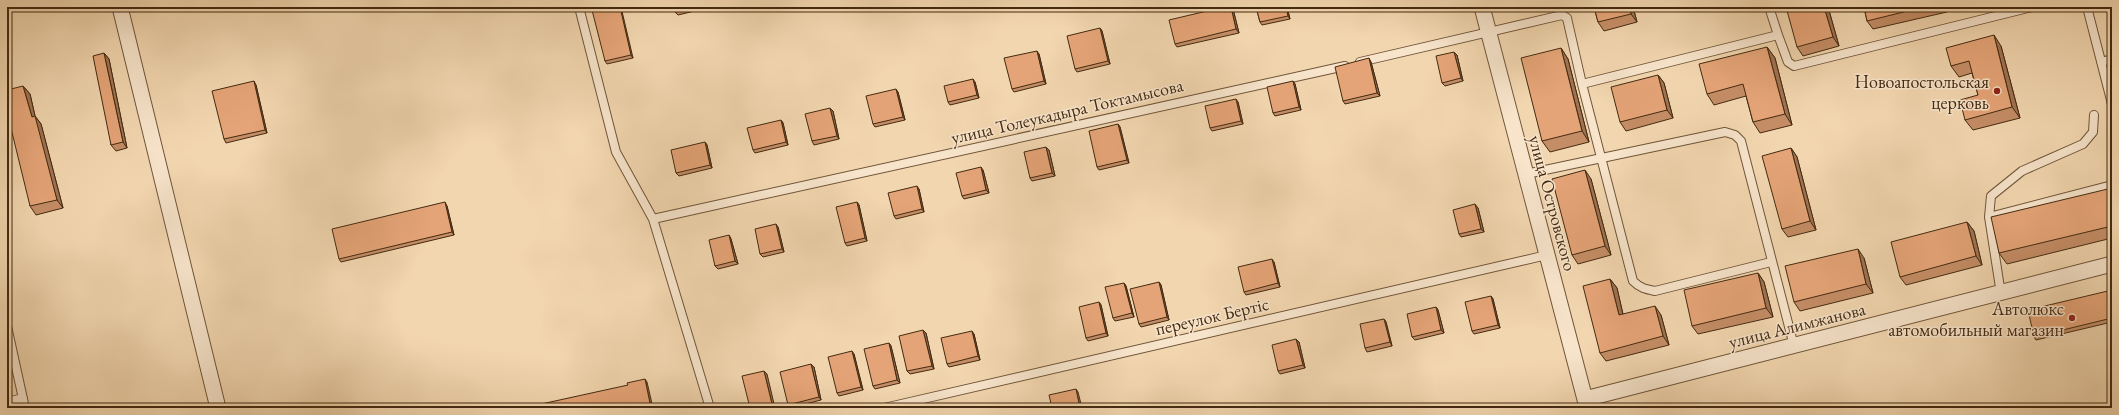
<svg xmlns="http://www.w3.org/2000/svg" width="2119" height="415" viewBox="0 0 2119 415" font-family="'EB Garamond',serif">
	<rect width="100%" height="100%" fill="#f2d6af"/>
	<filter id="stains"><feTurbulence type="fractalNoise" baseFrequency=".005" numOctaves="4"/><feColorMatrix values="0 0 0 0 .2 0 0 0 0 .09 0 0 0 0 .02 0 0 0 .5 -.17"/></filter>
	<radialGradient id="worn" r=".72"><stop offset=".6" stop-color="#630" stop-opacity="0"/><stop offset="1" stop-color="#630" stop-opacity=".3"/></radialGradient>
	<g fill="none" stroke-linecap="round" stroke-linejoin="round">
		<defs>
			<path id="lane" d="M579 7 616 152 653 219 710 408
				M2087 7 2112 104
				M1778 35 1788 62 1794 66 2032 7
				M1360 62 1562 15 1567 18 1582 84 1778 35 1769 7
				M2101 62 2112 59
				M1582 84 1633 281C1640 288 1645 289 1655 291L1771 262
				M1526 174 1725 132 1735 135 1741 141 1794 346
				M1989 217 1991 196 2022 171 2083 144 2093 132 2094 115
				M653 219 1345 66
				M2001 294 1989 217 2112 185
				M7 326 25 408
				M7 402 23 398
				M884 408 1547 255"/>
			<path id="street" d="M120 7 218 408
				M1482 7 1587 407
				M1585 399 2112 264"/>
		</defs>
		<use href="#lane" stroke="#6f5538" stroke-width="10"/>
		<use href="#street" stroke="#6f5538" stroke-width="17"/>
		<use href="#lane" stroke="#f7e4cb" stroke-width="8"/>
		<use href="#street" stroke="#f7e4cb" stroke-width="15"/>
	</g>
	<path fill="#c58d66" stroke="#432a11" d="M605 7 633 58 607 64 605 61Z
		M674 7H707V8L678 15 675 12Z
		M1256 7H1287L1290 19 1262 25 1260 22Z
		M1594 7H1633L1637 22 1604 31 1598 22Z
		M1828 7 1839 46 1803 56 1797 47Z
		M1864 7H1946L1947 12 1873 29 1867 21Z
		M1233 9 1239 33 1177 47 1175 44Z
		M1100 28 1102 31 1110 64 1077 72 1075 69Z
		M2001 46 2020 118 1973 130 1965 120 1978 95 1972 73 1959 77 1951 66Z
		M1767 47 1775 58 1792 125 1760 133 1753 122 1746 96 1714 105 1707 94Z
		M1561 48 1568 59 1589 142 1550 152 1542 141Z
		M104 53 109 59 127 148 116 151 111 145Z
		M1039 54 1046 84 1014 92 1012 89Z
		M1457 55 1463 81 1445 86 1442 83Z
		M1371 62 1380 96 1345 104 1343 101Z
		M1658 75 1664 83 1673 118 1626 131 1620 122Z
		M1293 81 1295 84 1301 110 1275 116 1273 113Z
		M975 82 979 98 950 105 948 102Z
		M256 85 267 133 226 143 224 139Z
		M23 86 30 94 35 116 41 124 63 208 36 215 30 206Z
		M898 92 905 120 875 127 873 124Z
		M1238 102 1243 124 1212 131 1210 128Z
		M833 111 839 139 814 145 812 141Z
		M781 120 783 123 788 145 755 153 753 150Z
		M1118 124 1120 127 1129 163 1099 170 1097 167Z
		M705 142 707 145 712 168 679 176 676 173Z
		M1791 148 1797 157 1816 230 1788 237 1782 229Z
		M1049 150 1055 176 1032 181 1030 178Z
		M983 170 989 193 964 199 962 196Z
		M1591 179 1611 255 1578 264 1572 255Z
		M2112 188V238L2007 264 1999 253Z
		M919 189 924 212 896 219 894 216Z
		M857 202 859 205 867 241 847 246 845 243Z
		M447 206 454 235 341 262 339 259Z
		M1478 208 1484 232 1461 237 1459 234Z
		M1967 222 1974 231 1982 265 1906 285 1900 277Z
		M778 227 784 252 763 257 760 254Z
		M729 235 731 239 738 264 718 269 715 266Z
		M1864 258 1873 293 1800 311 1794 302Z
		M1274 262 1280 287 1246 295 1244 292Z
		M1758 273 1764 282 1773 317 1698 334 1692 326Z
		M1610 279 1617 288 1623 314 1661 315 1669 345 1606 361 1600 353Z
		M1159 282 1161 285 1169 320 1141 327 1139 324Z
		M1124 283 1126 286 1134 317 1115 321 1113 318Z
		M2112 290V322L2036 340 2034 337Z
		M1491 296 1493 299 1500 328 1474 334 1472 331Z
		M1099 302 1101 305 1108 336 1088 341 1086 338Z
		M1436 307 1438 310 1444 333 1415 340 1412 337Z
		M1384 319 1386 322 1392 346 1367 352 1365 348Z
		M923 330 926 333 934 369 910 374 907 371Z
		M974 334 980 360 949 367 947 364Z
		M1299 342 1305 368 1280 374 1278 371Z
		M889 343 891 346 900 383 875 389 873 386Z
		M854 354 863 390 839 396 837 393Z
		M814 367 821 400 790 408 788 405Z"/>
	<path fill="#a07353" stroke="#432a11" d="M620 7H621L633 58 631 55Z
		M1231 7 1233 9 1239 33 1236 29Z
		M1286 7H1287L1290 19 1288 16Z
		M1630 7H1633L1637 22 1631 14Z
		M1824 7H1828L1839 46 1833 37Z
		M1944 7H1946L1947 12Z
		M1100 28 1102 31 1110 64 1108 61Z
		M1994 35 2001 46 2020 118 2012 107Z
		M1767 47 1775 58 1792 125 1785 114Z
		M1561 48 1568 59 1589 142 1582 131Z
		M1037 51 1039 54 1046 84 1044 81Z
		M1454 52 1457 55 1463 81 1461 78Z
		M104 53 109 59 127 148 123 142Z
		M1369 58 1371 62 1380 96 1377 93Z
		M1658 75 1664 83 1673 118 1667 110Z
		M973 79 975 82 979 98 977 95Z
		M254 81 256 85 267 133 265 130Z
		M1293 81 1295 84 1301 110 1299 107Z
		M23 86 30 94 35 116 41 124 63 208 57 200 32 117Z
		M896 89 898 92 905 120 903 117Z
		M1236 99 1238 102 1243 124 1241 121Z
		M830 108 833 111 839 139 837 136Z
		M781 120 783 123 788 145 786 142Z
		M1118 124 1120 127 1129 163 1127 160Z
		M705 142 707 145 712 168 710 165Z
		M1046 147 1049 150 1055 176 1052 173Z
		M1791 148 1797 157 1816 230 1810 221Z
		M981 167 983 170 989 193 986 190Z
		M1585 170 1591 179 1611 255 1605 246Z
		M917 186 919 189 924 212 922 209Z
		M445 202 447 206 454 235 452 232Z
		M857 202 859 205 867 241 865 238Z
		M1475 204 1478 208 1484 232 1481 229Z
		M1967 222 1974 231 1982 265 1976 256Z
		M776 224 778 227 784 252 782 249Z
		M729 235 731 239 738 264 735 261Z
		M1858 249 1864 258 1873 293 1866 284Z
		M1272 259 1274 262 1280 287 1278 283Z
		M1758 273 1764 282 1773 317 1766 308Z
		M1610 279 1617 288 1625 324 1619 315Z
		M1159 282 1161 285 1169 320 1167 317Z
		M1124 283 1126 286 1134 317 1132 313Z
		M1491 296 1493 299 1500 328 1498 325Z
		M1099 302 1101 305 1108 336 1106 333Z
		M1655 306 1661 315 1669 345 1663 336Z
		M1436 307 1438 310 1444 333 1441 330Z
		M1384 319 1386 322 1392 346 1390 342Z
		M923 330 926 333 934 369 932 366Z
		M972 331 974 334 980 360 978 356Z
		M1296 339 1299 342 1305 368 1303 365Z
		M889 343 891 346 900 383 897 380Z
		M852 351 854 354 863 390 861 387Z
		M811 364 814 367 821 400 819 397Z
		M764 371 767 374 775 408H773Z
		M645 379 647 382 653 408H651Z
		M1076 389 1078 392 1082 408H1080Z"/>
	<path fill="#e5a477" stroke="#432a11" d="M605 7H620L631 55 605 61 592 10Z
		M674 7H698L675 12Z
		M1224 7H1231L1236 29 1175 44 1169 20Z
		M1256 7H1286L1288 16 1260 22Z
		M1594 7H1630L1631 14 1598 22Z
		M1786 7H1824L1833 37 1797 47Z
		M1864 7H1924L1867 21Z
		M2106 7H2112V26H2111Z
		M1100 28 1108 61 1075 69 1067 36Z
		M1994 35 2012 107 1965 120 1960 100 1978 95 1969 61 1951 66 1946 48Z
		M1767 47 1785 114 1753 122 1743 84 1707 94 1699 64Z
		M1561 48 1582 131 1542 141 1521 58Z
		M1037 51 1044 81 1012 89 1004 58Z
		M1454 52 1461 78 1442 83 1436 56Z
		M104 53 123 142 111 145 93 56Z
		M1369 58 1377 93 1343 101 1335 67Z
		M1658 75 1667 110 1620 122 1611 87Z
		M973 79 977 95 948 102 944 86Z
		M254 81 265 130 224 139 212 91Z
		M1293 81 1299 107 1273 113 1267 87Z
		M23 86 32 117 35 116 57 200 30 206 7 112V90Z
		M896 89 903 117 873 124 866 96Z
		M1236 99 1241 121 1210 128 1205 106Z
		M830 108 837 136 812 141 805 114Z
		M781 120 786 142 753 150 747 128Z
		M1118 124 1127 160 1097 167 1089 131Z
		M705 142 710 165 676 173 671 150Z
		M1046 147 1052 173 1030 178 1024 152Z
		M1791 148 1810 221 1782 229 1762 156Z
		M981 167 986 190 962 196 956 173Z
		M1585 170 1605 246 1572 255 1552 179Z
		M917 186 922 209 894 216 888 193Z
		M2112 188V226L1999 253 1991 217Z
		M445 202 452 232 339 259 332 229Z
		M857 202 865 238 845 243 836 207Z
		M1475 204 1481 229 1459 234 1453 210Z
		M1967 222 1976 256 1900 277 1891 242Z
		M776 224 782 249 760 254 755 229Z
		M729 235 735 261 715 266 709 240Z
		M1858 249 1866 284 1794 302 1785 266Z
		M1272 259 1278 283 1244 292 1238 267Z
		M1758 273 1766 308 1692 326 1684 290Z
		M1610 279 1619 315 1655 306 1663 336 1600 353 1583 286Z
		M1159 282 1167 317 1139 324 1130 289Z
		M1124 283 1132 313 1113 318 1105 287Z
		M2112 290V318L2034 337 2028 310Z
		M1491 296 1498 325 1472 331 1465 302Z
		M1099 302 1106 333 1086 338 1079 307Z
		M1436 307 1441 330 1412 337 1407 314Z
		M1384 319 1390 342 1365 348 1360 324Z
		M923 330 932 366 907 371 899 336Z
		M972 331 978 356 947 364 941 338Z
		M1296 339 1303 365 1278 371 1272 345Z
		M889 343 897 380 873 386 864 349Z
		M852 351 861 387 837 393 828 357Z
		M811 364 819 397 788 405 780 372Z
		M764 371 773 408H750L742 376Z
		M645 379 651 408H523L628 385 627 383Z
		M1076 389 1080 408H1052L1049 395Z"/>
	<g fill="#8f2418" stroke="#f7e4cb" stroke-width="1.5">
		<circle cx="1997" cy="91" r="4"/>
		<circle cx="2072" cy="318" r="4"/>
	</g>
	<g text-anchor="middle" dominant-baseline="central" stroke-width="3" stroke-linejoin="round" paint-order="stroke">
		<g font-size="18" fill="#432a11" stroke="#f7e4cb" text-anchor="end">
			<text x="1989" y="81">Новоапостольская<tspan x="1989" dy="21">церковь</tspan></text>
			<text x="2064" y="308">Автолюкс<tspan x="2064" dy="21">автомобильный магазин</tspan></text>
		</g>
		<g font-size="18" fill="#432a11" stroke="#f7e4cb">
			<text transform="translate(1067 111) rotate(-13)">улица Толеукадыра Токтамысова</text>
			<text transform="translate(1553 203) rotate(75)">улица Островского</text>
			<text transform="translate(1212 316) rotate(-13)">переулок Бертіс</text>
			<text transform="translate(1797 325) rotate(-14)">улица Алимжанова</text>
		</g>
	</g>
	<rect width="2119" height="415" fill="none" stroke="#f2d6af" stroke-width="24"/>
	<rect x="8" y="8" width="2103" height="399" fill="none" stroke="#432a11" stroke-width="2"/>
	<rect x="12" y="12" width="2095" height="391" fill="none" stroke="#432a11"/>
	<rect width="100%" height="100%" filter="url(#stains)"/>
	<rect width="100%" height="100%" fill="url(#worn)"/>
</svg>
